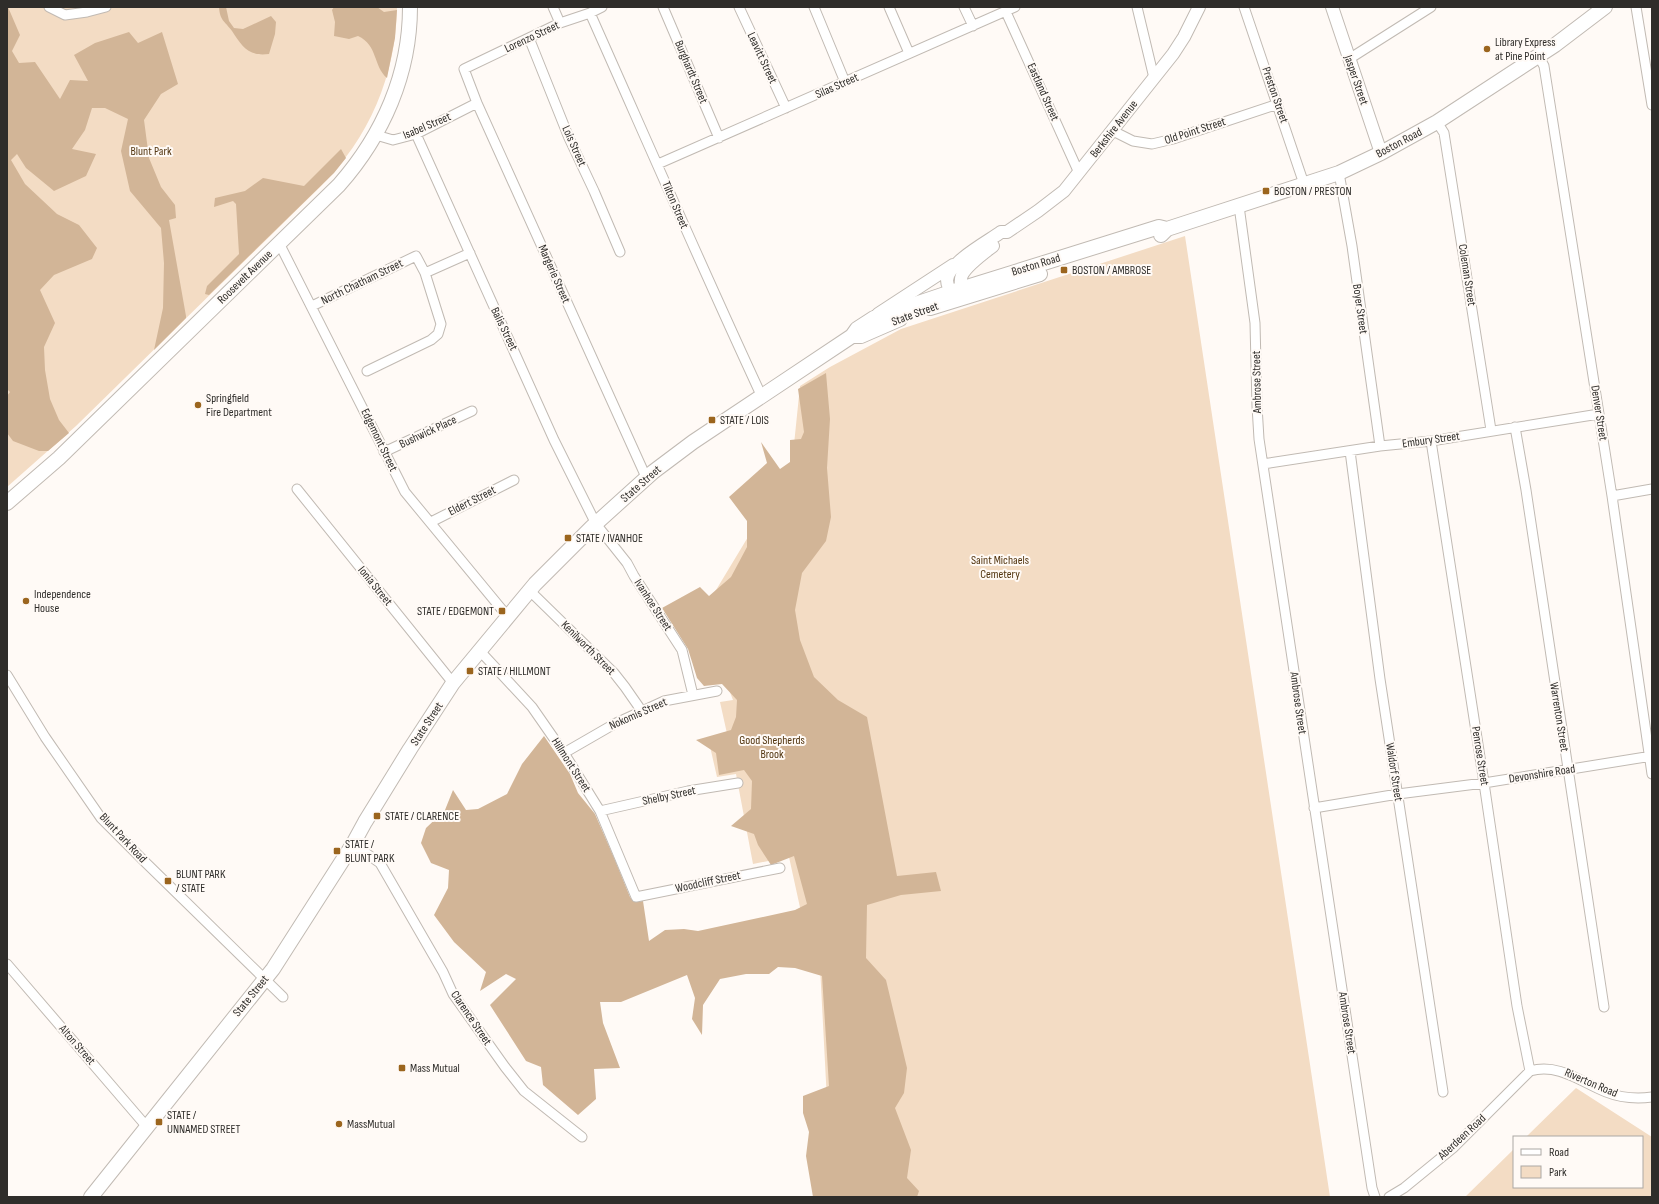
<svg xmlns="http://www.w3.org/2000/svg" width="1659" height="1204" viewBox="0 0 1659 1204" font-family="'Sofia Sans Condensed',sans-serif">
	<rect width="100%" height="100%" fill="#fffaf6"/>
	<path fill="#f3dcc4" d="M7 7H397C396 76 369 138 320 187L76 426 7 487Z
		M1185 236 1330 1197H832L817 909 801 912 789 857 753 864 736 774 717 777 709 742 728 738 720 702 733 700 726 682 713 595 792 464 800 386 830 367 901 329Z
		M1576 1088 1652 1137V1197H1465L1514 1149V1187H1642V1137H1526Z"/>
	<path fill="#d2b597" d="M7 7H8L20 35 12 51 19 63 35 62 60 99 70 80 88 81 74 55 95 43 129 32 138 43 162 32 178 84 161 94 144 120 149 158 161 187 175 205 176 218 169 220 186 316V318L154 350 163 308 164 263 161 228 130 191 121 151 128 119 105 108H92L85 130 72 149 96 154 86 176 54 191 26 168 17 154 11 160 25 184 57 214 79 225 97 248 92 259 54 275 40 290 55 323 44 347 45 370 50 399 59 420 69 433 48 451H39L13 441 7 433V396L10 392 7 389Z
		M219 7H226L229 21 234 28 243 29 271 16 276 22 275 34 269 54C248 57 242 46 232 31 224 20 220 21 219 7Z
		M334 7H377L384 12 397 10 395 38 387 78C373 66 378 45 358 36L349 39 334 36 335 22 332 10Z
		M341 149 346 158 334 173 209 295 205 294 207 286 239 254 236 204 233 201 214 207 215 198 245 191 263 178 304 186Z
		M826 373 830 419 827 468 831 517 826 541 802 573 795 610 800 640 814 677 838 700 867 717 897 876 936 872 941 891 901 895 867 905 866 958 886 980 907 1068 904 1093 895 1108 911 1150 907 1178 919 1191 917 1197H813L806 1156 809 1132 803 1113V1096L829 1086 822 976 795 968 778 967 769 974H746L720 979 703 1005 702 1035 692 1019 695 998 687 975 621 1002H600L603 1023 620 1068 594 1069 596 1099 578 1115 543 1085 541 1067 526 1061 490 1005 516 979 506 974 480 991 486 972 454 942 434 915 448 888 449 870 431 863 421 843 426 828 445 810 453 790 466 810 478 809 507 794 522 764 544 736 570 774 578 793 595 814 615 860 630 897 634 902 643 901 649 941 665 930 684 929 698 931 795 910 807 904 794 856 771 865 758 845 754 834 731 826 751 809 752 781 744 770 719 775 716 753 696 740 731 730 736 717 737 700 722 684 704 686 697 678 688 649 662 608 700 587 709 596 731 577 747 547V521L729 497 767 463 761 442 780 469 790 462V440L801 439 804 432 798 389Z"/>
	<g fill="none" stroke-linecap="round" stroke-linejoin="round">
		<defs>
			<path id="minor" d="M49 7 65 15 87 12 106 7
				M553 7 560 23
				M602 7 590 13 560 23 464 69 477 103 646 477
				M663 7 719 138
				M739 7 786 108
				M814 7 845 82
				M889 7 909 53
				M964 7 973 26
				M1137 7 1154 78
				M1244 7 1304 184
				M1636 7 1652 105
				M1006 12 1079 173
				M590 13C647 141 703 270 762 397
				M529 38 569 138 594 191 620 252
				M1538 55 1544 66 1612 496 1652 774
				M1349 59 1431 7
				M1437 122 1444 133 1491 430
				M1113 131 1133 141 1152 144 1173 139 1278 104
				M416 134 554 440 596 524 627 563 634 576 682 650 693 695
				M376 135 393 140 416 134 477 103
				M658 164 1015 7
				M1339 173 1352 246 1380 446
				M1239 206 1255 323 1257 406 1259 439 1372 1188 1375 1197
				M279 243 405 492 508 617
				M312 306 416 256 425 273
				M367 371 431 340 438 334 441 324 425 273 470 253
				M1515 427 1526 490 1604 1007
				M1431 441 1484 783 1517 1006 1530 1071
				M1350 451 1380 679 1443 1092
				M384 452 472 411
				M1263 464 1380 446 1431 441 1599 414
				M297 489 453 683
				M1612 496 1652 489
				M431 522 514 480
				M530 591 614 673 625 687 641 710
				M480 651 532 707 564 753 600 811 636 897 780 868
				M7 675 45 737 101 818 143 860 283 997
				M564 753 616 723 664 701 717 691
				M1314 808 1398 794 1484 783 1652 756
				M600 811 688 791 738 783
				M353 844 380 863 443 972 453 994 505 1067 524 1091 582 1137
				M7 964 147 1127
				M1389 1197 1404 1188 1453 1148 1530 1071C1559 1063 1581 1082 1606 1092 1621 1098 1636 1099 1652 1097"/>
			<path id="secondary" d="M1332 7 1381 153
				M964 297C962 290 959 282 962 275 967 265 984 253 993 246
				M956 299C952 294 947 287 947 280 949 262 987 242 1001 232H1007L1038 211 1064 191 1173 54 1184 37 1199 7
				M878 314 953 265"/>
			<path id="primary" d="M1161 235 1167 229 1339 173 1381 153 1437 122 1555 45 1605 7
				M930 308 1040 274
				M854 336H861L900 319
				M7 503 59 458 339 185C383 135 410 74 410 7
				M91 1197 273 969 353 844 365 822 410 749 453 683 535 584 592 527 653 472 693 442 852 336 857 329 874 318 951 292 1159 227 1167 229"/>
		</defs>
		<use href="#minor" stroke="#c1bab3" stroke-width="11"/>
		<use href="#secondary" stroke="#c1bab3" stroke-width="14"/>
		<use href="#primary" stroke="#c1bab3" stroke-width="16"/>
		<use href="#minor" stroke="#fff" stroke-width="9"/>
		<use href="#secondary" stroke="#fff" stroke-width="12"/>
		<use href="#primary" stroke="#fff" stroke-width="14"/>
	</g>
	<g fill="#9b651e" stroke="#fffaf6" stroke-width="1.5">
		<circle cx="1487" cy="49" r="4"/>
		<rect x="1262" y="187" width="8" height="8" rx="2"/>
		<rect x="1060" y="266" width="8" height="8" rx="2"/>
		<circle cx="198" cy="405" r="4"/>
		<rect x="708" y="416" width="8" height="8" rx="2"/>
		<rect x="564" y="534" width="8" height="8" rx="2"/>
		<circle cx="26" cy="601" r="4"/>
		<rect x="498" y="607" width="8" height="8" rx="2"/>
		<rect x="466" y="667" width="8" height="8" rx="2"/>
		<rect x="373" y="812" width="8" height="8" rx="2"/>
		<rect x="333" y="847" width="8" height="8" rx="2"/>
		<rect x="164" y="877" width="8" height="8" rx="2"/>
		<rect x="398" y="1064" width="8" height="8" rx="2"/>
		<rect x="155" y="1118" width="8" height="8" rx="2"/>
		<circle cx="339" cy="1124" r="4"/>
	</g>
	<g text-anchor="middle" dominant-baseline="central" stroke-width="4" stroke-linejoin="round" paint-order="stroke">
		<g font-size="12" fill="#2f2d2a" stroke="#fffaf6">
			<text transform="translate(532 37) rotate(-25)">Lorenzo Street</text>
			<text transform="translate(762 58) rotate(65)">Leavitt Street</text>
			<text transform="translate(691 72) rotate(67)">Burghardt Street</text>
			<text transform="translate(1356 80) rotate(71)">Jasper Street</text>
			<text transform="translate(837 86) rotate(-24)">Silas Street</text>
			<text transform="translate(1043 92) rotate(66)">Eastland Street</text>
			<text transform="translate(1275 95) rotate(71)">Preston Street</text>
			<text transform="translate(427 126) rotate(-23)">Isabel Street</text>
			<text transform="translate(1114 129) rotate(-52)">Berkshire Avenue</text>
			<text transform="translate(1195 131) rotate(-18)">Old Point Street</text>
			<text transform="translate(1399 143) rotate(-28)">Boston Road</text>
			<text transform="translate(574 146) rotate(66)">Lois Street</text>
			<text transform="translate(675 205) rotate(67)">Tilton Street</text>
			<text transform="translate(1036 265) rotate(-17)">Boston Road</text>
			<text transform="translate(554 274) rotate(66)">Margerie Street</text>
			<text transform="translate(1467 275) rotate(81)">Coleman Street</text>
			<text transform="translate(245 277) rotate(-44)">Roosevelt Avenue</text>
			<text transform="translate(362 282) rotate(-26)">North Chatham Street</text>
			<text transform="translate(1360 309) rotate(82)">Boyer Street</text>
			<text transform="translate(915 314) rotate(-20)">State Street</text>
			<text transform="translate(504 329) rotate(64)">Balis Street</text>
			<text transform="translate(1257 382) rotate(-91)">Ambrose Street</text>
			<text transform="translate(1599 413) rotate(81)">Denver Street</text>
			<text transform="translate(428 432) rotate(-25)">Bushwick Place</text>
			<text transform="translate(379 440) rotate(64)">Edgemont Street</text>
			<text transform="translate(1431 440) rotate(-8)">Embury Street</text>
			<text transform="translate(641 484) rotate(-41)">State Street</text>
			<text transform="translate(472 501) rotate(-27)">Eldert Street</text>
			<text transform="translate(375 586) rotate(51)">Ionia Street</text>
			<text transform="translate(653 605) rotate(57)">Ivanhoe Street</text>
			<text transform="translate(588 648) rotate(45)">Kenilworth Street</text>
			<text transform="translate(1298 703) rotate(82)">Ambrose Street</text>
			<text transform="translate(638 714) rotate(-24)">Nokomis Street</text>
			<text transform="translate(1559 717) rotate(81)">Warrenton Street</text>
			<text transform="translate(427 724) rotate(-57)">State Street</text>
			<text transform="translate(1480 756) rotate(81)">Penrose Street</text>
			<text transform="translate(571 765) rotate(57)">Hillmont Street</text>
			<text transform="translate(1394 772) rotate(81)">Waldorf Street</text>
			<text transform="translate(1542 774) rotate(-9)">Devonshire Road</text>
			<text transform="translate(669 796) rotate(-12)">Shelby Street</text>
			<text transform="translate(123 838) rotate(47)">Blunt Park Road</text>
			<text transform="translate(708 882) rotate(-12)">Woodcliff Street</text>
			<text transform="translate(251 996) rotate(-51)">State Street</text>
			<text transform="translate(471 1018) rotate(56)">Clarence Street</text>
			<text transform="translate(1347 1023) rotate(81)">Ambrose Street</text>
			<text transform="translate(77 1045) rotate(49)">Alton Street</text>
			<text transform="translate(1591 1083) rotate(23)">Riverton Road</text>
			<text transform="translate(1462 1137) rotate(-43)">Aberdeen Road</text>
		</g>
		<g font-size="12" fill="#2f2d2a" stroke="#fffaf6" text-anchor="start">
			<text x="1495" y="42">Library Express<tspan x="1495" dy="14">at Pine Point</tspan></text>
			<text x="1274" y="191">BOSTON / PRESTON</text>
			<text x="1072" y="270">BOSTON / AMBROSE</text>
			<text x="206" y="398">Springfield<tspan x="206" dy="14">Fire Department</tspan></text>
			<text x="720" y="420">STATE / LOIS</text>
			<text x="576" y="538">STATE / IVANHOE</text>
			<text x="34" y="594">Independence<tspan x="34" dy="14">House</tspan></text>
			<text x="494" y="611" text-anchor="end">STATE / EDGEMONT</text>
			<text x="478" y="671">STATE / HILLMONT</text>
			<text x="385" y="816">STATE / CLARENCE</text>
			<text x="345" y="844">STATE /<tspan x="345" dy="14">BLUNT PARK</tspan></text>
			<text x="176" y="874">BLUNT PARK<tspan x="176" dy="14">/ STATE</tspan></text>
			<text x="410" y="1068">Mass Mutual</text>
			<text x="167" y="1115">STATE /<tspan x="167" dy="14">UNNAMED STREET</tspan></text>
			<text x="347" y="1124">MassMutual</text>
		</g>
		<g font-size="12" fill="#51340e" stroke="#fffaf6">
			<text x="151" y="151">Blunt Park</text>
			<text x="1000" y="560">Saint Michaels<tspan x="1000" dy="14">Cemetery</tspan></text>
			<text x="772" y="740">Good Shepherds<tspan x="772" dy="14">Brook</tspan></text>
		</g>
	</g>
	<rect width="1659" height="1204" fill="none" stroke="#2f2d2a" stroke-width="16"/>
	<rect x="1513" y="1136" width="130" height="52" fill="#fffaf6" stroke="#aca8a4"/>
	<rect x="1521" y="1149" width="20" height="6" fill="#ffffff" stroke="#aca8a4"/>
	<text x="1549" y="1156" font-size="12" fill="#2f2d2a">Road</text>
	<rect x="1521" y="1166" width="20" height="12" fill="#f3dcc4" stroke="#aca8a4"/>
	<text x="1549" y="1176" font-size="12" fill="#2f2d2a">Park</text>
</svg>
